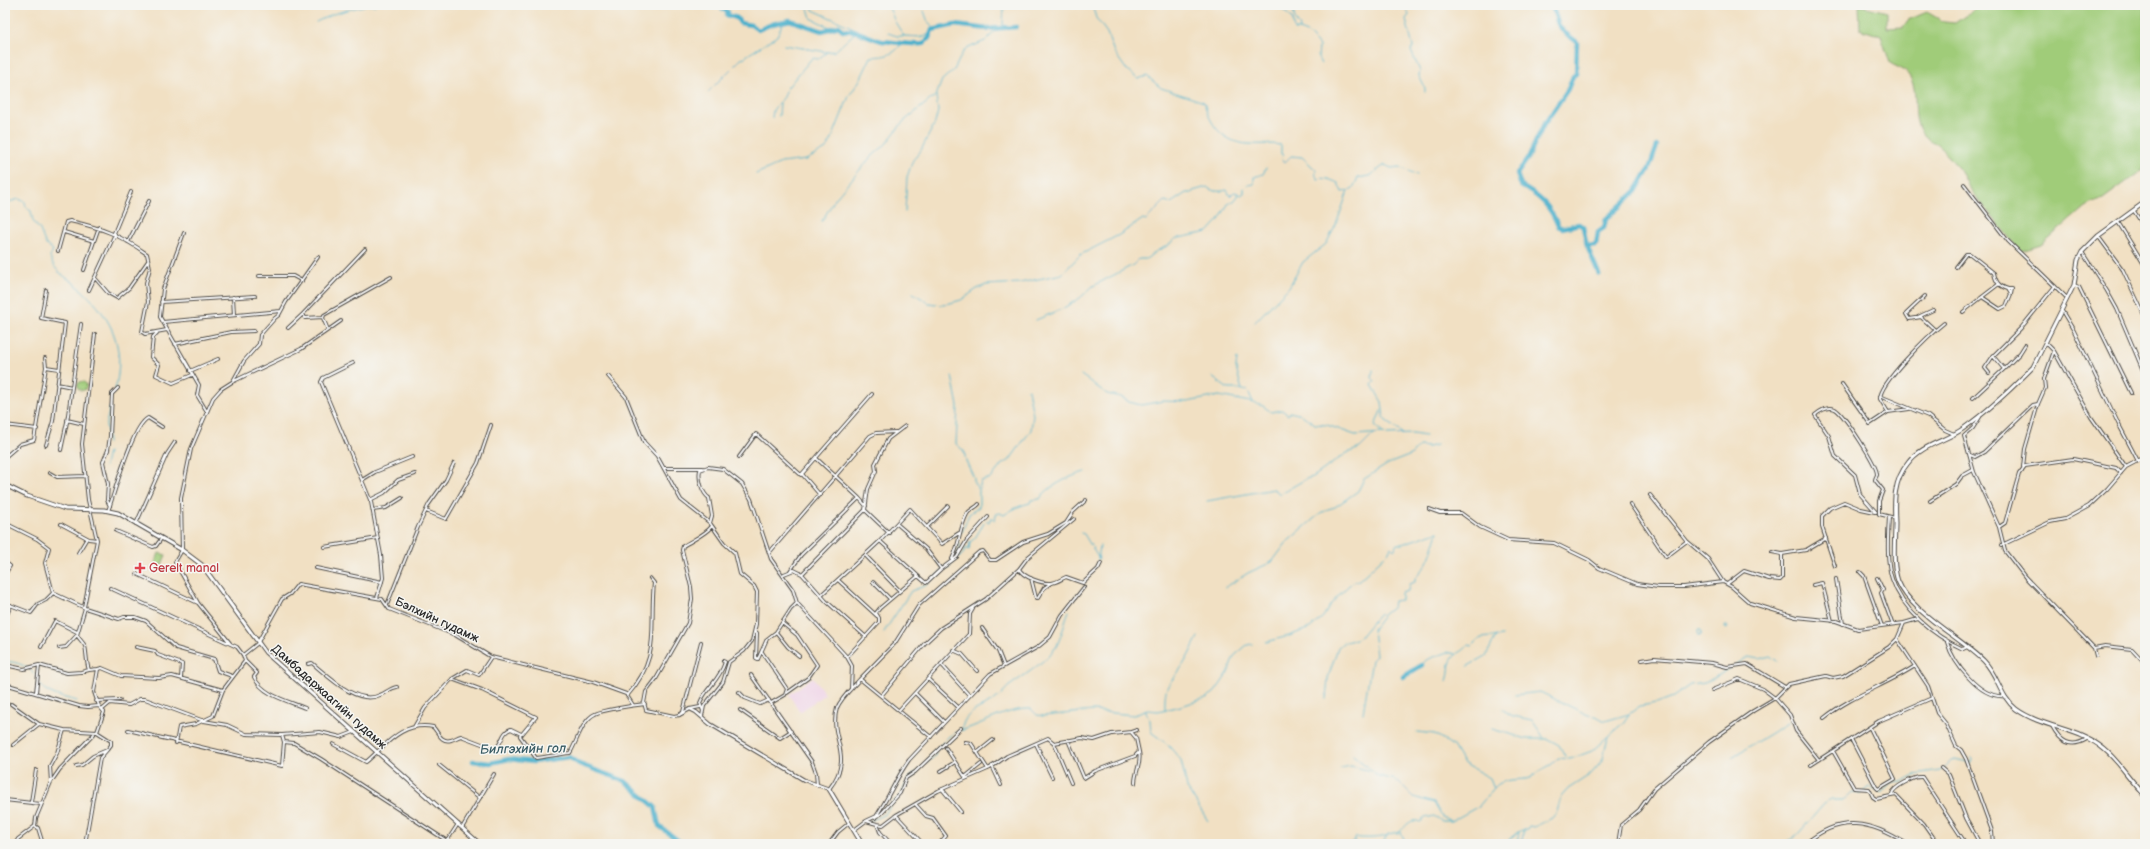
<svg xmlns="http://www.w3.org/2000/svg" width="2150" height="849" viewBox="0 0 2150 849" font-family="'Balsamiq Sans',sans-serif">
	<rect width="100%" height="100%" fill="#f6f6f2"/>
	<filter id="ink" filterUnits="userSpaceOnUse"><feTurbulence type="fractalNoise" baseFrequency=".025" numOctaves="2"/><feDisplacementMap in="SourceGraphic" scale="8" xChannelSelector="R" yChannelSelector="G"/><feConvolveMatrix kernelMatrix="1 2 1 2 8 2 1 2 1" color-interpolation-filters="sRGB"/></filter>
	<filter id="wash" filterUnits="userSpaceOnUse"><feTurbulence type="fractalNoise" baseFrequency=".012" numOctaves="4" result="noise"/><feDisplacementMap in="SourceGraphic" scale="16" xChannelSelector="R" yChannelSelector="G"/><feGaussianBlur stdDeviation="0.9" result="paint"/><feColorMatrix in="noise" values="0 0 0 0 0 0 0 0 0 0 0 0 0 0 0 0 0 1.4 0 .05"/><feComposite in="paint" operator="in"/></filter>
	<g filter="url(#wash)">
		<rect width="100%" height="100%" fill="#f1e0c3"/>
		<path fill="#efd0e6" d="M813 677 825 694 800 712 789 695Z"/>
		<path fill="#a0cc79" stroke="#667c52" d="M1859 5 1887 12V28L1903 27 1908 20 1927 12 1944 22 1955 23 1981 5H2145V168L2103 199 2085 207 2041 245 2022 251 2015 245 1968 186C1963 172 1949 155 1937 145 1930 139 1923 137 1919 128 1911 111 1921 88 1906 72 1902 68 1894 66 1890 63L1881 36 1860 29Z
			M77.5 386a4.5 4.5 0 1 1 9 0a4.5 4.5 0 1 1-9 0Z
			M159 553 166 555 160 569 154 566Z"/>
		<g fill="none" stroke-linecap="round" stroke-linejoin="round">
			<path stroke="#4db1cc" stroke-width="1" d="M369 5H375
				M807 5 811 18 831 28
				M812 5 813 10 858 30V33
				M888 5 895 22 904 36 922 37 930 34
				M1004 5 1003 25 1011 28
				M1092 5 1096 18 1107 33 1114 52 1126 69 1138 79 1147 76 1161 88 1204 102C1210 126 1224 143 1249 144 1260 145 1270 143 1281 145V154L1283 155 1282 159 1285 162 1291 156 1302 157 1316 170 1315 174 1318 179C1325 177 1331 180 1338 183L1342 192 1348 191
				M1277 5 1292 18 1294 30H1299
				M1292 5 1295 20 1300 27 1299 30 1309 34 1319 46 1318 58 1321 64
				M1405 5 1409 15 1406 19 1413 47 1411 51 1420 71 1419 76 1425 88V92
				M924 11 928 22 936 29
				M316 22 333 14 366 5
				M888 33 897 36H904
				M784 45 827 52
				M708 92 740 60 777 36 783 22
				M779 116 780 103
				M772 118 773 110 784 97 787 88 812 58 818 59 827 52 835 51 856 32
				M756 174 781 163 806 160 826 149 831 141 849 96 860 80 871 57C884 56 894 56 901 44
				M1248 185 1254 184V177L1263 174 1266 168
				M1238 193 1241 195 1244 193V188
				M5 201 9 202 19 199 25 202 26 207 31 211 33 221 40 230 46 245 53 250 50 257C57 275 62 273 76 285 110 314 127 345 115 390
				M905 212 907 177 913 160 920 152 935 123 938 111 936 96 942 80 954 70 964 50 985 41 998 29
				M822 221 835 199 869 159 885 145 903 122 935 96
				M913 293 929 303 943 305 961 300 977 289 986 285 1020 283 1062 274 1080 255 1119 235 1143 219 1146 220 1165 201 1171 203 1186 193H1192L1193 191 1207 187C1212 192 1220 192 1227 190L1230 196 1234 192 1238 193V196L1234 201 1228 204 1219 220 1208 232 1174 239 1169 245 1157 251 1146 259H1139L1133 265 1093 286 1080 298 1062 309 1036 320
				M1255 322 1289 287 1303 262 1326 244 1336 225 1348 191 1353 188 1358 178 1369 176 1385 165 1391 168 1400 167 1417 175
				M1237 359 1236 368 1242 390
				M1373 370 1372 378 1375 381 1372 385 1382 402 1384 419 1403 434
				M1081 375 1107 394 1121 397 1129 402 1141 405 1163 401 1187 402 1219 396 1250 402 1263 406 1271 412 1282 410 1288 415 1290 412 1302 415 1315 424 1327 425 1355 435 1383 433 1387 435 1413 434 1425 436
				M952 376 958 406 956 444 964 451 966 461 974 478V483L979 490V507L969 514 962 532
				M1212 377 1228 389H1238L1248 391 1253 402
				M1381 411 1375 426 1382 432
				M108 443 106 424 110 407
				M105 466 108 452
				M979 490 981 481 991 478 1003 463 1009 461 1031 430 1033 415 1028 389
				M1207 501 1274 489 1280 494 1306 479 1313 477 1347 453 1360 448 1374 434
				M986 520 989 522 991 517 995 520 996 514 1000 513 1004 515C1013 509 1021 505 1030 503L1031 500 1040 499C1045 488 1072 475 1085 472
				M1081 533 1084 534 1099 559
				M955 558 960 547 959 542
				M1098 560 1100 546
				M954 562 963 554 965 548 969 550 970 542 975 538 984 523
				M1226 587 1248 573 1272 562 1287 542 1316 517 1328 509 1335 507 1358 491 1364 479 1388 464 1411 455 1419 446 1428 447 1437 445
				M1727 626 1728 628 1726 629 1725 627Z
				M1698 630H1701L1702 634 1699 635Z
				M884 632 911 591 927 585 942 570 949 568 954 561
				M1266 642 1289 636 1310 628 1323 617 1331 604 1346 588 1353 582 1359 580 1388 553 1391 547 1394 550 1398 544H1402L1437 532
				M5 662C16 660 32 668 37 678
				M1422 665 1426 660 1447 652 1456 654
				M1735 665 1748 657 1760 659 1770 656 1777 661
				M1468 666 1486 656 1496 636
				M38 681C44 695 63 697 77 701
				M1447 681C1450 674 1448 664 1453 658 1457 652 1464 652 1468 645L1472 646 1481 638 1502 636
				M1515 695 1540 692 1588 715 1596 716 1605 721 1629 714
				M1326 699 1328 678 1338 647 1343 643 1359 638 1379 614 1382 616 1393 607 1394 601 1401 600V593L1408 591 1409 584 1415 582V578C1429 566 1432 550 1438 532
				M1165 709C1164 681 1170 686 1183 665 1189 656 1193 646 1198 637
				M1145 710 1150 720 1151 732 1167 744 1181 760 1187 788 1208 821
				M1503 710 1513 716 1532 720 1544 738
				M1363 713 1372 660 1376 656 1373 629 1382 617
				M1492 729 1527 739H1548L1559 745 1565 756
				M962 730C963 710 985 708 997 698 1001 695 1004 691 1008 687 1023 676 1041 665 1053 651 1062 640 1063 624 1069 611
				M959 731C983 725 1006 708 1031 709L1037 715 1043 716 1093 711 1134 715 1148 710 1158 711 1181 706 1206 698 1214 693 1220 685 1228 673 1234 656 1247 645 1252 644
				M1417 732 1435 734 1453 746 1463 763 1490 778 1494 788C1503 777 1519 781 1531 778L1533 775 1552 764 1558 758 1570 759 1592 751 1607 737
				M936 750 948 737 956 732
				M1353 755 1378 776 1396 780 1413 797 1434 803 1442 817 1452 821 1479 806 1494 788
				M1732 757 1789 722
				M927 762 934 757 936 753
				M1340 768 1351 766 1371 771
				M892 803 901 795 908 779 916 772
				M870 821 885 814 890 806
				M1401 832 1406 844
				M1347 844 1354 842 1356 837C1361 839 1377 838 1382 837 1388 836 1390 832 1398 833 1405 828 1410 817 1420 822L1425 818 1434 816 1442 821H1451
				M1382 844 1388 834
				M1506 844C1511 838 1518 829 1527 829L1529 826 1534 827 1552 818 1557 812 1561 797 1568 789 1591 774 1598 766 1603 759 1608 736 1623 723 1629 714 1640 706 1657 703 1673 697 1690 685 1705 683 1731 668
				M1517 844 1519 832
				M1522 844 1523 830
				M1784 844 1798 834 1824 804 1831 800H1844L1852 792 1860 794 1869 787 1881 793 1892 783 1902 782 1915 775 1940 771 1951 760 1955 759 1972 763 1973 759 1971 757"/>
			<path stroke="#4db1cc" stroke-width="4.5" d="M722 5V9L728 12 727 15 737 18 740 23 751 25 758 30 772 24 790 20 822 31 839 26 843 31C853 27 871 39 882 41 896 42 909 45 923 44L929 38 932 30 955 25 988 29 1016 27
				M1552 5 1558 24 1564 32 1577 42 1576 74 1573 76 1568 89 1543 126 1528 158 1517 174 1521 186C1539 196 1550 205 1558 226L1562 228 1579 224 1583 227 1587 246 1599 274
				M1587 246 1596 245 1598 232 1604 228 1606 219 1636 191 1649 169 1657 146
				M1403 677 1422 665
				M473 761 490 763 509 759 533 762 569 757 579 764 625 781 655 807 659 826 683 844"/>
		</g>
	</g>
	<g filter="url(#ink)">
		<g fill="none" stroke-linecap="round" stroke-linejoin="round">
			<defs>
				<path id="minor" d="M1964 184 2008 241 2067 298
					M2134 211 2145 228
					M2118 222 2145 266
					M64 232 94 241
					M114 233 131 192
					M184 233 163 289 160 317 199 385 197 395 206 410
					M2098 236 2123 270 2145 317
					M128 242 149 201
					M58 251 66 222 70 221C102 228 120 235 147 254L150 268 146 283 148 302 142 332 145 334 167 330
					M2082 252 2107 291 2117 309 2145 375
					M1956 267 1966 254H1970L1994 273C1996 283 1999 286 2008 289
					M84 270 99 227
					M259 276H293L302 281
					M95 278 108 293 117 298 129 288 148 261
					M2074 285 2079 287 2131 393
					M2008 289H2012L2011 294Z
					M89 290 115 234
					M1925 296 1906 314 1909 319 1921 317 1935 330
					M233 297 234 315
					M1982 297 1999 284
					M161 302 255 296
					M2062 311 2074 331 2118 423 2138 461
					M1963 312 1982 297 2000 309 2006 306 2011 294
					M323 317 305 318 303 314 365 249
					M1918 317 1933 310
					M163 322 281 311
					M288 328 303 314
					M328 330 323 318 324 315 391 277
					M157 333 153 337 151 357 159 365 156 375 173 383 192 375
					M175 344 231 332 254 331
					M2025 345 2020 353 2004 369 1993 356 2021 328 2055 286
					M2054 351 2091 417 2126 467
					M45 358 46 367 59 369
					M353 363 323 378 321 382 371 502 381 555 383 578 377 598
					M190 371 218 359
					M1989 373 1985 368 1993 356
					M608 376 626 397 644 442 657 456 681 500 710 523 724 543 735 553 740 574 754 586 757 592 756 624 752 641 744 651 729 662 723 682 704 706 702 716
					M233 381 244 361 259 344 260 335 275 318 279 315 286 302 318 257
					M57 384 72 387
					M1842 384 1870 424 1888 412 1909 409
					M1880 396 1928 416 1945 430 1954 434
					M1973 398 2004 369
					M1888 412 1880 399C1879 383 1930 334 1944 323
					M1980 417 1973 428 1964 436 1974 472 1999 527 2005 551 2025 577 2094 648 2096 656
					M67 420 84 424
					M5 425 37 429
					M46 445 53 421 65 323 41 318 46 290
					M61 450 67 422 81 324
					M1970 455 1975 457 1984 452 2033 405 2038 404
					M5 457 20 444 34 440 46 367
					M739 457 756 434 801 475 872 394
					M816 458 859 498
					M2023 467 2025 449 2038 404 2045 388 2044 379 2054 351 2046 343
					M664 468H703
					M50 473 57 477 86 476
					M802 474 820 495
					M362 480 375 472 412 457
					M1650 495 1687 541 1708 559 1723 582
					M370 500 384 493 398 480 415 474
					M1930 501 1956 484 1962 476 1973 470
					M1630 504 1666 557 1687 541
					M110 506 107 500 108 484 103 462 108 450 110 436 112 394 118 388
					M1429 509 1440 513H1461L1480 527 1508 540 1554 543 1589 560 1599 568 1637 584 1658 587H1684L1723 582 1732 587 1750 603 1760 606 1796 617 1836 621 1858 629 1904 623 1918 619
					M373 510 386 508 402 498
					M865 510 889 533
					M108 511C115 492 132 426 148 418L162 427
					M426 511 446 519 478 463 491 425
					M1876 512 1860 494 1855 475 1835 456 1829 436 1815 415C1820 411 1828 406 1835 409 1844 414 1878 466 1877 475 1876 477 1875 478 1875 480L1883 490 1879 501V514
					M1879 514 1895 518
					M1889 517C1888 537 1886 560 1892 579 1902 610 1934 636 1963 649L1967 647
					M5 523 37 539 49 548 45 563 53 593 85 608 119 619 124 617H135L146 621 176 648 214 659 218 671 232 676
					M710 523 712 516 709 498C702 493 698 479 700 470L708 467 723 469 742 484 751 499 771 559 793 590 797 603 847 657
					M61 524 89 539 97 540
					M136 524 167 454 175 442
					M897 524 926 549 941 569 926 583 918 576
					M927 527 948 506
					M1999 527 2005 523 2019 474 2025 466 2073 459 2116 468 2121 473
					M116 531 153 547 156 546 161 539
					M880 541 910 509 942 544 959 533
					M2002 545 2050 522 2065 519 2089 506 2107 489 2126 467 2145 457
					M324 547 378 538
					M78 553 87 538
					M769 553 870 436 876 433 896 432
					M1782 554 1806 550 1826 538
					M952 559C960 544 959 529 967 514 970 509 976 508 979 504
					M5 562 10 566 5 574
					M1835 566 1822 527V516L1830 508 1844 502 1861 509 1875 512
					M316 568 382 582
					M941 569 957 557 967 540 988 517
					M1019 569C1023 577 1042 584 1051 583 1056 583 1061 579 1066 577L1083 583 1098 569 1101 563
					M790 571 801 555 859 498 866 506
					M1860 572 1864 576 1882 626
					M137 574 198 603 230 643
					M784 574 794 570 802 574 826 601 866 637
					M802 574 865 510 868 489 876 471 875 464 888 439 905 426
					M1031 578 1036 598
					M1877 578 1883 590 1881 593 1892 623
					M1836 579 1843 624
					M838 580 877 616
					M873 582 889 598
					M1727 584 1744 571 1769 579 1780 580 1782 578V554L1772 552
					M1813 585 1822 583 1832 621
					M110 588 237 647 243 655
					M821 595 865 555
					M1038 598 1044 588 1051 583
					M5 603 31 613 38 604 46 600 53 593
					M198 603 175 562 182 550 181 498 191 449 213 398 221 389 232 382 301 349 341 321
					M387 605 418 527 429 504 446 480 454 463
					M84 607 97 540 88 500 82 444 95 334
					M5 619 11 605
					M782 623 797 635 817 665 808 678 787 693
					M1904 623 1897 639 1928 686 1937 713 1946 724 1956 746 1961 750 1966 759 1992 831 1993 844
					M982 628 998 651 1004 666
					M755 631 757 633 756 658 758 659 767 639 776 632 791 609 797 603
					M776 632 788 647 799 656
					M258 642 282 599 290 594 298 584 382 599 389 609 455 635 491 657 593 682 626 694 633 705
					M1947 642C1953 663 1980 699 2005 696
					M41 647 55 621 77 632
					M136 647 155 651 158 655 182 664 181 678
					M59 648 66 647 77 635
					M2094 648 2105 646 2132 649 2145 663
					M953 650 962 654 977 671
					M762 652 787 689 785 695 771 703
					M1642 660 1654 658 1712 663 1727 667 1747 664 1785 687
					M245 661 257 673 254 677C262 695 288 701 305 708
					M308 664 312 663C329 677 357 706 380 695 386 693 390 688 397 687
					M941 664 969 695
					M5 665 24 669 39 665 67 673 81 672 89 670
					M98 669 102 668 121 676 159 678 172 676 223 690 245 661 243 655 258 643
					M751 675 812 762 816 773 817 785
					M452 679 467 670 479 675 491 657
					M860 679 895 643 919 605 979 552 983 551 990 560H996L1023 542 1048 534 1066 523 1073 512 1086 500
					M928 679 957 706
					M5 684 79 706 88 707 99 706
					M851 689 852 666 847 657 879 622V618L876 613 880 608 918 576 880 541 865 555 899 590
					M1712 690 1739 679 1763 689 1775 698 1790 715 1796 731 1819 760
					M36 692 39 666
					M739 692 745 698 760 704 769 700
					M915 693 944 722
					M627 696C662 656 649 630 654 583L650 578
					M881 696 925 643 941 628 986 599 1019 569 1028 557 1074 519
					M96 701 120 700
					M11 704 39 724
					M103 709 110 703 129 705 140 699H145L204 721 227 725 246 734 282 735 320 732 341 737 354 732
					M690 709 700 707
					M740 710 780 738 791 731
					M899 710 969 634 970 614 973 609
					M703 711 700 703C706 687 719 682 725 662L723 661
					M683 712 701 642
					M679 715 674 716 646 710 644 703 646 692 656 679 688 623 692 599 691 587 682 550 683 546C692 540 705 535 712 526
					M1824 718C1851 696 1886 685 1915 666
					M2052 726C2060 741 2070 749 2087 739
					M414 727 425 708 452 679 482 690 536 717 522 734
					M128 730 282 766 284 742 282 735
					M1131 732 1137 730
					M1851 739 1876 787 1878 789 1895 779 1870 728
					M284 742 294 743 321 759 447 841
					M965 742 971 743 988 769
					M176 743 179 727 196 724 213 716 223 690
					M1054 743 1071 783
					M333 744 366 762C386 745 402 721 433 727 438 732 441 743 451 740 455 739 457 737 461 736L495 749C503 743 501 732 511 729L521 734 520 736 536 758C547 757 558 754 570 753 577 742 582 720 595 714 602 710 636 705 645 704
					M1036 744 1052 777
					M13 745 39 724 64 730 97 732 104 712 99 706 94 692 98 669 89 670C86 662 87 654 85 646 83 642 79 639 77 635L85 608
					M946 748 965 777
					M1833 751 1854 788 1869 789 1873 797 1876 799 1896 795 1924 824 1938 844
					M978 752 993 740
					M439 765 480 798
					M1811 765 1879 721 1932 698
					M76 766 82 765 93 756 107 750 111 745V741L97 732
					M992 766 1001 785
					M1941 768 1949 775 1966 818 1980 844
					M941 771 955 762
					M965 777 981 764
					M51 782 60 769 94 734
					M1135 783C1135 771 1142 764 1139 752
					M829 789C856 755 828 739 837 708 841 698 853 687 860 679L931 737
					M942 789 961 812
					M1892 794C1893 787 1915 776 1922 777L1966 844
					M5 800 41 804
					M31 802 36 770
					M916 805 926 816 933 818 946 836 939 844
					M896 815 923 844
					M875 818C888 799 896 778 909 760L990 674 1038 647 1050 637 1062 615 1084 587
					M866 821 881 814 900 793 906 778 915 772 961 728
					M877 824 883 825 896 815 938 791 990 768 1007 756 1048 738 1054 743 1082 738 1094 740 1112 734 1131 732 1136 738 1139 752 1135 756 1095 771 1084 778 1068 740
					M35 826 38 828 43 844
					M462 828 494 774
					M854 830 866 821 877 824 880 832 891 844
					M15 844 18 839 35 826 36 818 51 782 50 766 57 753 64 730
					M85 844 100 758 107 750
					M445 844 458 824
					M829 844 838 832 849 823
					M1618 844 1621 825 1639 810 1654 789 1709 742 1753 711 1775 698 1789 684 1826 676 1833 678 1843 676 1889 647 1897 639
					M1805 844C1840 814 1871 821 1907 844"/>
				<path id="tertiary" d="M679 715 690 709 696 712 710 724 804 780 829 789"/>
				<path id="secondary" d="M2145 202 2098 236 2082 252 2078 260 2074 285 2033 367 2026 374C2008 392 1985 413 1964 428 1947 441 1922 444 1908 463 1893 481 1894 502 1895 523 1895 541 1892 564 1898 581 1910 612 1960 637 1984 661 1998 675 2000 697 2016 709 2042 728 2080 728 2104 749 2120 762 2130 781 2145 795
					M5 485 27 496 65 509 104 510 118 513 182 550 202 565 266 653 480 844
					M829 789 862 844"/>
			</defs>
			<use href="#minor" stroke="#494642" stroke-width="4"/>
			<use href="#tertiary" stroke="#494642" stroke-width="4.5"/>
			<use href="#secondary" stroke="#494642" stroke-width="5"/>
			<use href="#minor" stroke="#fff" stroke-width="2"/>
			<use href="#tertiary" stroke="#fff" stroke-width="2.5"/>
			<use href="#secondary" stroke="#fff" stroke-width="3"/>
		</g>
	</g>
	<path fill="#e0444e" stroke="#f6f6f2" stroke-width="1.5" d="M138 562h4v4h4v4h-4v4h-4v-4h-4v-4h4z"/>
	<g text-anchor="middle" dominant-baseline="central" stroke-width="3" stroke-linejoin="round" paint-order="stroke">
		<g font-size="12" fill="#be3a42" stroke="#f6f6f2" text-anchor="start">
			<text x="149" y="568">Gerelt manal</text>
		</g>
		<g font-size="12" fill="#2b2b2b" stroke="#f6f6f2">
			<text transform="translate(437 620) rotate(25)">Бэлхийн гудамж</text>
			<text transform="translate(329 697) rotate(42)">Дамбадаржаагийн гудамж</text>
		</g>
		<g font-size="13" font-style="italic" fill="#375a63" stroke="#f6f6f2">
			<text transform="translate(523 749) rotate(-1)">Билгэхийн гол</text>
		</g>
	</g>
	<rect width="2150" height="849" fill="none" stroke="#f6f6f2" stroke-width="20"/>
</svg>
